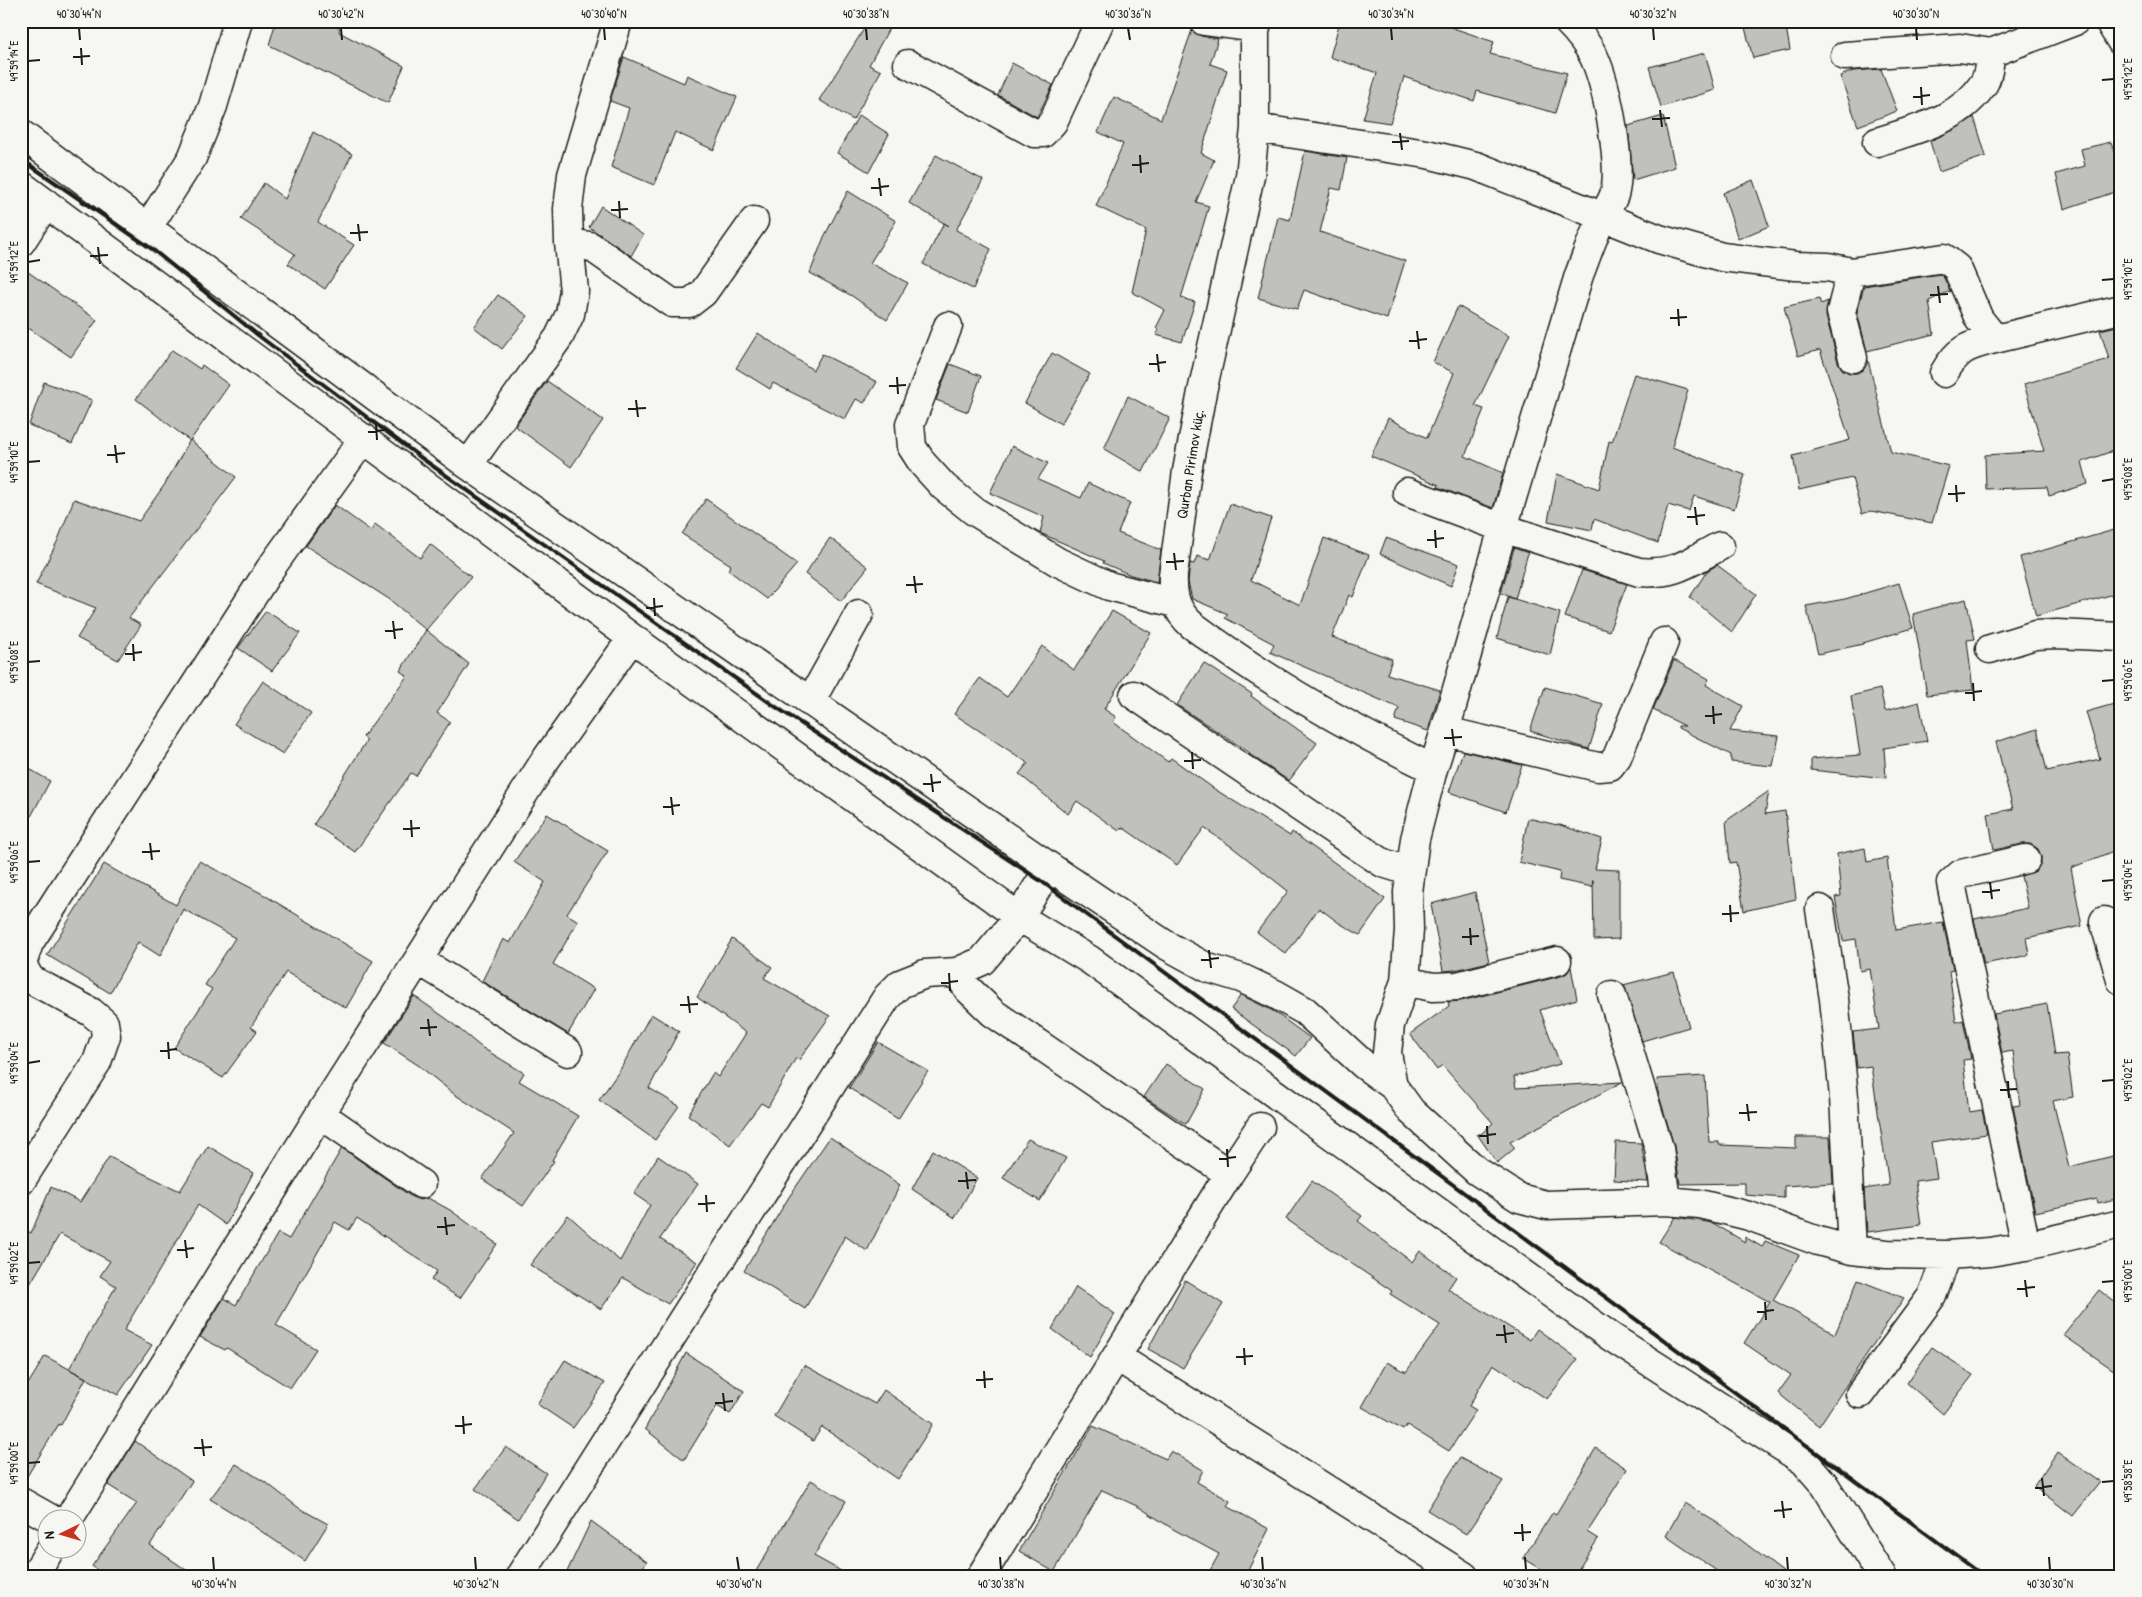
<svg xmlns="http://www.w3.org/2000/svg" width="2142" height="1597" viewBox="0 0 2142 1597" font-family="'Patrick Hand',sans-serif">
	<rect width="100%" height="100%" fill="#f6f6f2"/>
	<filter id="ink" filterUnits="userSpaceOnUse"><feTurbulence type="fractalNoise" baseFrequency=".02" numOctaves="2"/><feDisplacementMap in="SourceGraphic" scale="10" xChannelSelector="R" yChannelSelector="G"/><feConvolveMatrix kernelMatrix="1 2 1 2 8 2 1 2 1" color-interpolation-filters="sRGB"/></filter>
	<g filter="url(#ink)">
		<path fill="#c0c0bd" stroke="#1c1c1c" d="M276 21H324L340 28 339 32 404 66 388 103 269 45Z
			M869 21H893L869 65 881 71 853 120 819 100Z
			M1340 21H1433L1494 42 1490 54 1567 73 1555 113 1477 91 1474 101 1404 77 1390 123 1363 119 1377 73 1330 57Z
			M1756 21H1785L1790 50 1753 58 1744 24Z
			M1192 30 1201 36 1218 39 1210 64 1227 70 1201 153 1214 160 1196 202 1209 206 1181 298 1195 302 1182 342 1156 335 1159 330 1156 328 1165 310 1132 292 1146 230 1096 206 1123 144 1098 132 1114 97 1161 119Z
			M1705 53 1715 90 1661 107 1649 67Z
			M624 57 684 83 687 75 737 97 714 150 675 132 654 185 611 167 629 108 610 101Z
			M1012 63 1053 85 1037 117 998 95Z
			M1881 69 1897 111 1858 126 1840 76 1853 71Z
			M859 115 889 134 869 172 837 153Z
			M1663 116 1675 167 1633 180 1628 126Z
			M1974 117 1986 156 1939 172 1930 141 1957 128Z
			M313 132 352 154 318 222 354 245 325 289 288 264 295 254 241 219 264 183 285 199Z
			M2111 142 2121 168V190L2064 209 2056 174 2085 166 2081 149Z
			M1305 151 1347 158 1341 190 1331 188 1320 232 1405 261 1387 319 1304 290 1297 309 1258 298 1278 217 1290 220Z
			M936 155 983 180 956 230 991 249 973 289 923 264 944 223 949 226 909 203Z
			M1753 180 1769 226 1738 239 1723 193Z
			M848 191 896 221 870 263 908 283 887 320 852 296 810 273 824 237Z
			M601 206 643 235 631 256 589 227Z
			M21 267 97 320 71 357 21 323Z
			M1940 274 1944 278 1950 291 1929 301 1934 334 1867 351 1857 312 1864 286Z
			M498 295 528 316 502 349 474 327Z
			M1819 299 1821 304 1828 301 1826 316 1838 362 1842 369 1849 373H1857L1864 369 1868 360 1891 452 1949 466 1932 523 1871 511 1862 514 1852 478 1799 490 1793 456 1850 440 1820 350 1798 356 1784 307Z
			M1458 306 1509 336 1475 406 1484 409 1465 456 1503 473 1493 508 1438 487 1439 485 1371 456 1388 418 1427 438 1454 373 1433 362Z
			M2121 325V448L2082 462 2088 484 2049 496 2047 487 1986 489 1985 455 2044 451 2024 384 2109 359 2100 330Z
			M758 333 813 370 822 354 877 382 864 403 856 399 845 419 773 383 770 389 736 368Z
			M172 350 200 369 202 365 229 385 190 441 136 399Z
			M1052 353 1090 374 1061 424 1025 403Z
			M950 364 981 376 968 412 936 400Z
			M1634 374 1688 390 1672 447 1745 475 1734 509 1694 496 1689 511 1668 505 1658 543 1594 519 1592 530 1548 521 1557 474 1599 489 1609 441 1612 442Z
			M547 381 603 420 571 467 515 426Z
			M44 382 92 400 72 444 29 425Z
			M1128 396 1170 418 1143 472 1104 449Z
			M190 440 236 477 129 618 141 625 118 660 77 638 96 608 36 584 58 540 74 499 139 521 165 484Z
			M1012 446 1048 463 1038 479 1081 498 1088 483 1130 503 1118 533 1161 550 1157 582 1131 575 1103 563 1104 561 1040 533 1044 517 990 493Z
			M706 499 797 564 767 599 728 570 731 565 682 534Z
			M1230 504 1271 518 1251 580 1300 605 1324 538 1369 555 1353 597 1349 595 1332 637 1392 659 1387 674 1440 690 1428 731 1395 720 1399 708 1270 652 1274 644 1225 618 1228 614 1192 599 1188 582 1190 563 1194 564 1197 556 1210 560Z
			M335 505 371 531 375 524 420 558 430 544 471 577 426 630 389 599 306 546Z
			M2121 528V592L2036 616 2020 557Z
			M830 538 868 567 841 601 805 574Z
			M1386 538 1459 564 1451 586 1380 554Z
			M1514 548 1528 553 1515 599 1501 593Z
			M1717 565 1756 594 1732 632 1690 597 1707 571Z
			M1582 570 1627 584 1609 631 1565 617Z
			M1899 583 1913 628 1863 643V644L1818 654 1806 606 1845 599Z
			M1508 597 1560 613 1550 655 1497 638Z
			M1966 599 1975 639 1967 640 1973 690 1927 695 1913 614Z
			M266 611 300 633 272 671 238 648Z
			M1112 611 1151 633 1104 709 1116 717 1113 722 1168 762 1171 758 1216 790 1290 836 1292 832 1385 899 1360 935 1339 923 1319 908 1286 954 1257 932 1288 891 1232 847 1204 828 1177 865 1122 827 1119 831 1077 801 1068 814 1019 774 1028 763 954 714 980 678 1007 697 1042 646 1074 670Z
			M426 630 469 664 437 713 450 722 416 776 411 773 355 852 314 824 367 740 363 737 407 676 400 671Z
			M1674 660 1709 679 1706 685 1743 706 1730 731 1779 736 1773 766 1731 762V755L1678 728V726H1685L1653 710Z
			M1204 663 1252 694 1251 696 1317 743 1289 781 1249 754 1250 753 1177 705Z
			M263 681 311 713 283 754 234 724Z
			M1545 687 1603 704 1589 749 1530 731Z
			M1880 689 1885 711 1919 702 1927 741 1884 748 1886 778 1811 770V759L1860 755 1851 696Z
			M2121 702V848L2071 868 2082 926 2026 938 2029 955 1984 964 1974 919 2028 908 2021 876 2036 871 2041 863V856L2038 849 2030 844H2022L1994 850 1988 814 2013 809 1996 742 2037 729 2047 771 2100 759 2086 712Z
			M1463 751 1522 765 1506 812 1449 792Z
			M21 764 50 781 21 835Z
			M1769 791 1765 814 1785 811 1796 899 1744 911 1736 862 1730 863 1726 821Z
			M547 814 608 851 567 914 578 921 553 964 594 989 568 1034 482 981 503 939 510 943 545 882 514 862Z
			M1528 818 1557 825V824L1602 839 1595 869 1619 870V939L1594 940 1593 880 1592 887 1559 880 1560 872 1519 862Z
			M1865 848 1867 862 1887 858 1896 930 1943 922 1953 970 1949 971 1956 1022 1963 1020 1971 1059 1963 1060 1969 1112 1982 1110 1987 1134 1931 1142 1937 1178 1915 1181 1921 1225 1867 1232 1864 1189 1889 1185 1871 1066 1857 1068 1853 1032 1879 1029 1870 969 1860 971 1856 939 1843 941 1835 897 1841 896 1837 854Z
			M199 861 261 893 373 961 346 1008 286 972 251 1027 257 1031 223 1078 174 1048 212 989 205 985 235 938 183 909 160 956 138 942 110 993 47 955 104 864 176 905Z
			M1475 892 1489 962 1455 970 1443 971 1431 904Z
			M732 939 772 967 764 978 830 1016 799 1060 796 1058 768 1107 761 1103 730 1145 688 1115 713 1073 718 1077 746 1033 697 997Z
			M1571 967 1577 999 1540 1010 1560 1064 1514 1077 1516 1088 1622 1082 1510 1142 1515 1148 1497 1163 1477 1134H1481L1493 1123 1442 1065 1437 1070 1410 1034 1449 1006 1448 1002 1461 1001 1561 976 1567 973Z
			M1674 972 1689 1027 1642 1041 1623 985Z
			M1241 995 1273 1011 1310 1038 1296 1056 1231 1009Z
			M414 996 447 1019 481 1047 524 1073 519 1081 578 1116 552 1160 554 1161 523 1206 482 1179 514 1133 454 1094 418 1065 384 1043Z
			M2047 1004 2055 1055 2067 1054 2073 1097 2053 1101 2069 1167 2121 1154V1198L2098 1203 2097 1199 2035 1212 2013 1106 2020 1105 2013 1051 2002 1053 1994 1014Z
			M651 1014 679 1031 649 1088 679 1106 655 1140 599 1100 620 1070Z
			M878 1042 928 1071 898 1119 849 1088Z
			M1166 1064 1205 1089 1186 1124 1144 1097Z
			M1705 1076 1709 1142H1719V1145L1796 1148V1137H1830L1833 1183 1784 1186V1198L1745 1195V1183L1680 1184 1674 1146 1658 1092 1657 1079Z
			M830 1137 900 1185 867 1251 845 1236 805 1309 744 1271 789 1197Z
			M1028 1139 1066 1158 1040 1201 1003 1178Z
			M1616 1142 1641 1143 1648 1182 1614 1180Z
			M208 1146 253 1173 226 1225 198 1205 124 1330 152 1345 118 1395 69 1369 116 1286 100 1276 110 1261 60 1234 21 1299V1227L31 1233 51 1187 80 1202 109 1157 180 1191Z
			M342 1148 412 1197 420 1200 428 1198 450 1210 497 1244 460 1298 431 1280 437 1271 357 1218 349 1230 335 1222 276 1325 316 1349 290 1388 227 1348 225 1350 200 1337 224 1298 236 1305 278 1233 289 1239Z
			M933 1150 977 1178 955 1218 912 1189Z
			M658 1156 698 1184 660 1239 697 1262 668 1304 623 1278 601 1309 530 1265 568 1215 620 1261 650 1205 634 1194Z
			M1312 1181 1362 1216 1358 1221 1412 1262 1420 1251 1456 1277 1448 1289 1530 1340 1537 1329 1578 1359 1547 1399 1493 1364 1469 1406 1476 1410 1449 1451 1407 1425 1403 1430 1362 1407 1387 1362 1406 1372 1440 1325 1390 1294 1392 1291 1286 1219Z
			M1675 1217 1713 1223 1745 1242V1237L1762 1247 1765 1241 1799 1255 1773 1300 1835 1334 1858 1280 1904 1298 1819 1426 1778 1393 1791 1375 1744 1343 1770 1302 1659 1242Z
			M1185 1280 1223 1304 1183 1368 1148 1349Z
			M1076 1287 1115 1314 1090 1357 1052 1329Z
			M2099 1290 2121 1307V1375L2063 1335Z
			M1932 1347 1973 1375 1943 1414 1907 1383Z
			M686 1353 744 1391 730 1414 717 1406 684 1460 645 1429Z
			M45 1356 86 1378 61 1425 59 1424 21 1486V1396Z
			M565 1360 605 1383 573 1428 537 1404Z
			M804 1365 875 1404 884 1390 933 1424 898 1479 822 1427 813 1441 774 1416Z
			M1093 1426 1166 1459 1171 1451 1203 1470 1197 1482 1230 1501 1227 1506 1269 1529 1245 1576H1207L1219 1554 1173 1529 1139 1507 1102 1490 1054 1572 1019 1551Z
			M135 1441 192 1481 150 1545 195 1576H105L92 1566 137 1503 108 1485Z
			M506 1447 546 1473 518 1519 475 1489Z
			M1596 1448 1627 1469 1587 1532 1598 1539 1574 1576H1553L1523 1558 1553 1512 1556 1514Z
			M2057 1452 2100 1482 2073 1516 2034 1486Z
			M1460 1458 1503 1481 1466 1534 1427 1510Z
			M236 1464 268 1484 299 1508 328 1524 305 1561 246 1521 210 1499Z
			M811 1480 846 1501 814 1556 850 1576H753Z
			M1684 1503 1724 1527 1788 1576H1724L1666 1536Z
			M591 1521 647 1562 636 1576H565Z"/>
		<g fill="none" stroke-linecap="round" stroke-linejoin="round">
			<defs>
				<path id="minor" d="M1204 21 1256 28
					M1255 21V128L1250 176 1202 392 1187 471 1173 575C1172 596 1176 611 1192 625 1267 681 1349 728 1433 769
					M2109 21 2121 41
					M1845 56 1960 48 1991 53 2075 21
					M908 64 1034 133H1043L1053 122 1100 21
					M1255 128 1427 154 1476 166 1659 239 1722 257 1796 266 1828 267 1851 272 1944 258 1957 268 1979 319 1995 339 2121 309
					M21 134 468 465 1050 867 1166 945 1208 968 1241 978 1275 994 1305 1011 1364 1065 1393 1086 1411 1111 1477 1171 1519 1198 1546 1205 1666 1201 1700 1204 1749 1216 1818 1241 1852 1250 1887 1254 1947 1255 1990 1252 2026 1246 2121 1224
					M1877 142C1916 129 1961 120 1984 83 1989 75 1989 62 1991 53
					M21 185 632 638 1019 917 1090 960 1611 1337 1804 1461 1824 1484 1882 1576
					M148 227 192 158 213 106 238 21
					M21 242 46 203
					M569 243 590 246 672 303H690L703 293 754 221
					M1851 272 1841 312 1853 358
					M948 326 910 424 912 447 923 464 944 487 974 511 1058 562 1109 586 1175 603
					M1944 373C1958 348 1968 346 1995 339
					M468 465 559 337 570 314 574 291 569 243 568 209 572 175 618 21
					M1407 492 1503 528 1639 572C1676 575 1689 562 1720 546
					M1990 649 2035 635 2057 634 2121 637
					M1134 695 1360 848 1383 863 1409 871
					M810 702 859 614
					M1445 731 1598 767 1610 766 1617 757 1664 642
					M1820 909 1834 999 1844 1097 1852 1250
					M2104 921 2121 980
					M418 960 568 1052
					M957 972 968 989 993 1013 1229 1174
					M1405 981 1433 987 1457 986 1557 961
					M1612 995 1659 1148 1666 1201
					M1393 1086 1387 1053 1390 1025 1405 981 1409 930 1408 892 1415 839 1433 769 1445 731 1503 528 1579 275C1586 257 1592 239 1600 222 1604 213 1611 204 1614 195 1623 167 1607 85 1594 57 1587 43 1578 32 1567 21
					M320 1114 421 1184
					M21 1181 97 1062 106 1036 104 1023 91 1012 30 979 22 964 29 943 270 569 364 438
					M2026 1246 1951 883 1961 874 2026 859
					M1117 1357 1464 1576
					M1860 1394 1932 1296 1947 1255
					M21 1502 53 1520
					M68 1520 320 1114 544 762 632 638
					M34 1576 50 1550
					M520 1576 887 997 900 984 925 974 957 972 982 961 1019 917 1050 867
					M981 1576 1229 1174 1260 1127"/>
			</defs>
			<use href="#minor" stroke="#1c1c1c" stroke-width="31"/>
			<use href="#minor" stroke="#f6f6f2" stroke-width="28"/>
			<path stroke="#1c1c1c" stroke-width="4" d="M21 159 152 249 259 336 420 457 776 707 1041 881 1984 1576"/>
		</g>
	</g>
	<path fill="none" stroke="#1c1c1c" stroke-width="2" d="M79 28 80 40M341 28 342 40M604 28 605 40M866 28 867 40M1128 28 1130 40M1391 28 1392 40M1653 28 1654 40M1916 28 1917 40M81 48 82 65M73 57 90 56M28 61 40 60M2102 80 2114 79M1921 87 1922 105M1913 97 1930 95M1660 110 1662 127M1652 119 1670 118M1400 133 1402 150M1392 142 1409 141M1140 155 1141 173M1132 165 1149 163M879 178 881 196M871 188 889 186M619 201 620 218M611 210 628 209M358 224 360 241M350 233 368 232M98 247 100 264M90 256 108 255M28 262 40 260M2102 280 2114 279M1938 286 1940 303M1930 295 1948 294M1678 309 1679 326M1670 318 1687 317M1417 331 1419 349M1409 341 1427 339M1157 354 1159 372M1149 364 1166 362M897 377 898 394M889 386 906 385M636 400 638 417M628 409 646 408M376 423 377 440M368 432 385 430M115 445 117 463M107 455 125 453M28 462 40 461M2102 481 2114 479M1956 485 1957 502M1948 494 1965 493M1695 507 1697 525M1687 517 1705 515M1435 530 1436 548M1427 540 1444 538M1174 553 1176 570M1166 562 1184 561M914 576 916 593M906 585 923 584M654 598 655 616M646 608 663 606M393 621 395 639M385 631 403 629M133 644 134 661M125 654 142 652M28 662 40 661M2102 681 2114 680M1973 683 1974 701M1965 693 1982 691M1713 706 1714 724M1705 716 1722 714M1452 729 1454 746M1444 738 1462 737M1192 752 1193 769M1184 761 1201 760M931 774 933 792M923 784 941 782M671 797 673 815M663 807 680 805M411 820 412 837M403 829 420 828M150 843 152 860M142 852 160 851M28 862 40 861M2102 881 2114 880M1990 882 1992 899M1982 892 2000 890M1730 905 1731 922M1722 914 1739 913M1470 928 1471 945M1462 937 1479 936M1209 950 1211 968M1201 960 1219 958M949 973 950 991M941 983 958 981M688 996 690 1013M680 1005 698 1004M428 1019 430 1036M420 1028 437 1027M168 1042 169 1059M160 1051 177 1049M28 1063 40 1061M2008 1081 2009 1098M2102 1081 2114 1080M2000 1090 2017 1089M1747 1104 1749 1121M1739 1113 1757 1112M1487 1126 1488 1144M1479 1136 1496 1134M1227 1149 1228 1167M1219 1159 1236 1157M966 1172 968 1189M958 1181 976 1180M706 1195 707 1212M698 1204 715 1203M445 1217 447 1235M437 1227 455 1225M185 1240 187 1258M177 1250 194 1248M28 1263 40 1262M2025 1280 2027 1297M2102 1282 2114 1281M2017 1289 2035 1287M1765 1302 1766 1320M1757 1312 1774 1310M1504 1325 1506 1343M1496 1335 1514 1333M1244 1348 1245 1365M1236 1357 1253 1356M984 1371 985 1388M976 1380 993 1379M723 1393 725 1411M715 1403 733 1401M463 1416 464 1434M455 1426 472 1424M202 1439 204 1456M194 1448 212 1447M28 1463 40 1462M2042 1478 2044 1496M2102 1482 2114 1481M2035 1488 2052 1486M1782 1501 1784 1518M1774 1511 1792 1509M1522 1524 1523 1541M1514 1533 1531 1532M213 1557 214 1570M475 1557 476 1570M737 1557 739 1570M1000 1557 1001 1570M1262 1557 1263 1570M1525 1557 1526 1570M1787 1557 1788 1570M2049 1557 2050 1570"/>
	<g text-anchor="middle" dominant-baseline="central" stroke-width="4" stroke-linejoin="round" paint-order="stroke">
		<g font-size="15" fill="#1c1c1c" stroke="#f6f6f2">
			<text transform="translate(1190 464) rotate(-81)">Qurban Pirimov küç.</text>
		</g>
	</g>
	<rect width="2142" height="1597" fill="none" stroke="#f6f6f2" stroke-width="55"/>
	<g transform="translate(62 1534) rotate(265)"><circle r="24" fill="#f6f6f2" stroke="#9f9f9c"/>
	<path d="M0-4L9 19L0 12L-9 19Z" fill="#c8321e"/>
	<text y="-8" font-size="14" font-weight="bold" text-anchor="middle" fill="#1c1c1c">N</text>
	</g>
	<rect x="28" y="28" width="2086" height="1542" fill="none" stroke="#1c1c1c" stroke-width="2"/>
	<g font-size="12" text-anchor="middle" fill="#1c1c1c">
		<text x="79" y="18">40°30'44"N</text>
		<text x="341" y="18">40°30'42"N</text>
		<text x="604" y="18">40°30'40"N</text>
		<text x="866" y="18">40°30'38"N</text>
		<text x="1128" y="18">40°30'36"N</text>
		<text x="1391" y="18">40°30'34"N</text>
		<text x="1653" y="18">40°30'32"N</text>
		<text x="1916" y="18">40°30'30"N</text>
		<text transform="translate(14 61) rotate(-90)" y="4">49°59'14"E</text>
		<text transform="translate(2128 79) rotate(-90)" y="4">49°59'12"E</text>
		<text transform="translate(14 262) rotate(-90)" y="4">49°59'12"E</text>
		<text transform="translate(2128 279) rotate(-90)" y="4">49°59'10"E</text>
		<text transform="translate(14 462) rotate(-90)" y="4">49°59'10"E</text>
		<text transform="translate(2128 479) rotate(-90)" y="4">49°59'08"E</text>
		<text transform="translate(14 662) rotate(-90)" y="4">49°59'08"E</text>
		<text transform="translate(2128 680) rotate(-90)" y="4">49°59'06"E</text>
		<text transform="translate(14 862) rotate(-90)" y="4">49°59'06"E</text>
		<text transform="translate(2128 880) rotate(-90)" y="4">49°59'04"E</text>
		<text transform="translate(14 1063) rotate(-90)" y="4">49°59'04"E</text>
		<text transform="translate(2128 1080) rotate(-90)" y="4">49°59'02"E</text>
		<text transform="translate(14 1263) rotate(-90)" y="4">49°59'02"E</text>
		<text transform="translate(2128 1281) rotate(-90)" y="4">49°59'00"E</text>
		<text transform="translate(14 1463) rotate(-90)" y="4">49°59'00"E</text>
		<text transform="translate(2128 1481) rotate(-90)" y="4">49°58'58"E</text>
		<text x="214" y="1588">40°30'44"N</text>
		<text x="476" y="1588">40°30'42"N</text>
		<text x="739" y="1588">40°30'40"N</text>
		<text x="1001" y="1588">40°30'38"N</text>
		<text x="1263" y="1588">40°30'36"N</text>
		<text x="1526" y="1588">40°30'34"N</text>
		<text x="1788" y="1588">40°30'32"N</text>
		<text x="2050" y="1588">40°30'30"N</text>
	</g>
</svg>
